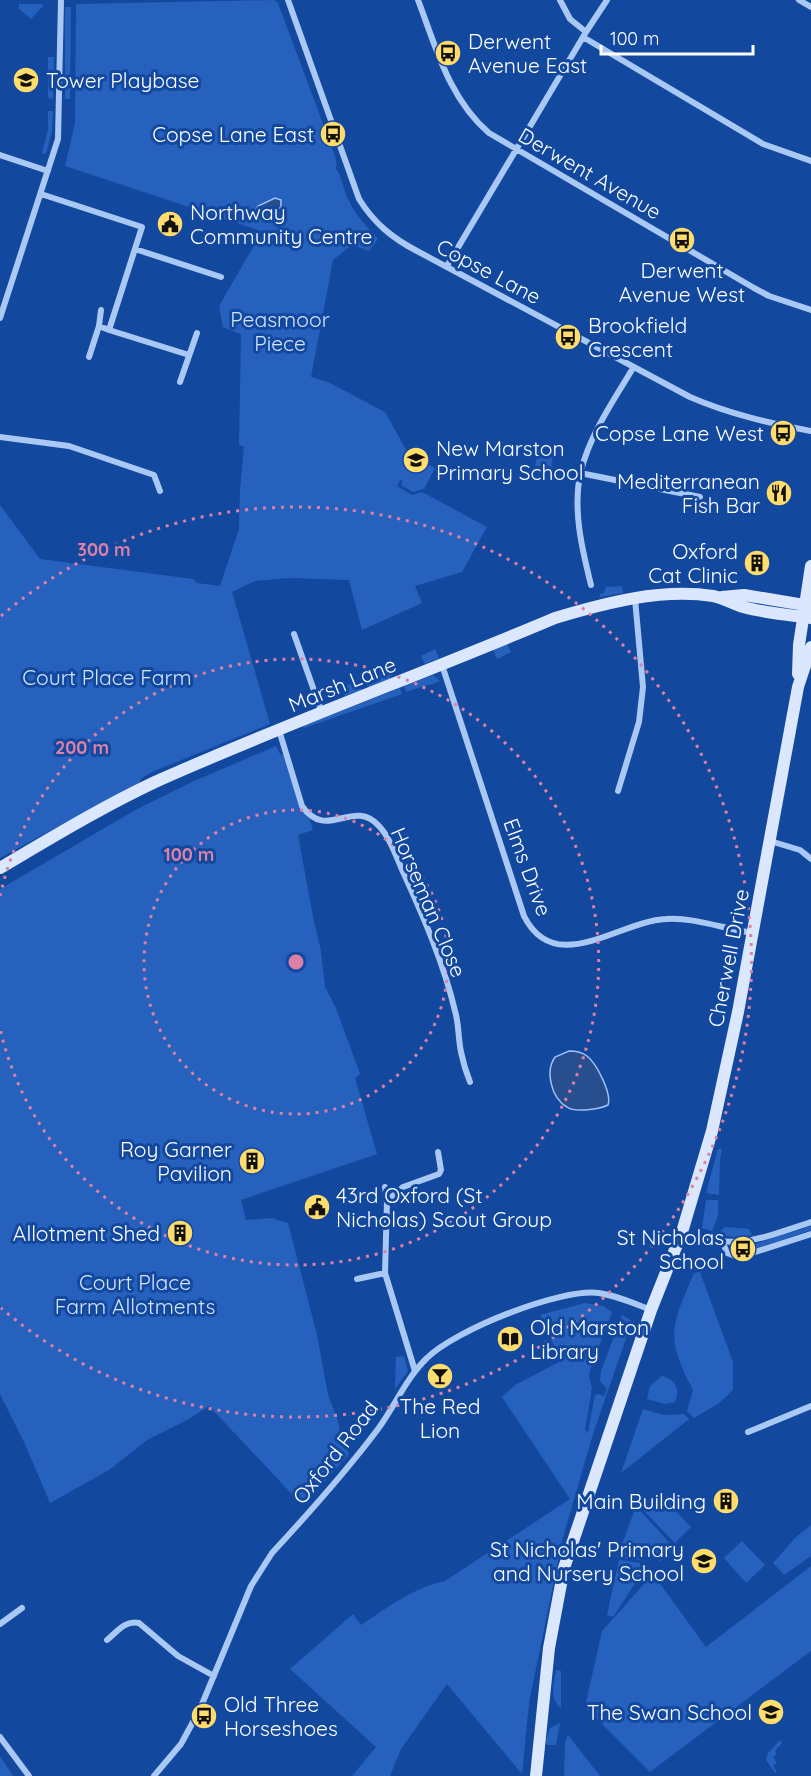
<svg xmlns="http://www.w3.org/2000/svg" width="811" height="1776" viewBox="0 0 811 1776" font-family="Quicksand,sans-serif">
	<rect width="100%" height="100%" fill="#13489f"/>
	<path fill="#2661bd" d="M274 0 278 3 335 156 337 166 335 167C342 177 343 188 348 199 355 215 367 227 378 239L369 251 352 245 333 260 311 377 328 382 385 412 409 455 435 468 424 489 413 492 401 485 403 481 400 480 397 486 412 495 422 492 487 527 462 572 415 586 422 603 362 630 349 580 289 578 255 581 232 592 270 724 152 772 142 778 139 783 0 858V505L40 559 193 579 197 583 220 586 239 529 240 489 244 447 239 445 241 334 223 327 219 306 252 249 264 232 65 166 75 123 76 4Z
		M19 4H41L44 5 31 19 19 9Z
		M65 7H71L70 99H65Z
		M48 57H54L53 99 48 98Z
		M48 111H53L52 131 46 154 42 153 48 130Z
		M537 453 553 458 551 465 553 467H550L549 470 535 467Z
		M622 586 623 593 600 597V594L604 593 606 587Z
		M507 644 511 652 497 659 493 650Z
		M435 649 439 658 425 664 421 656Z
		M388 670 391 678 368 688 365 679Z
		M433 675 440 681C429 686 418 687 406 692L404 686Z
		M358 681 362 690 345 696 342 687Z
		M400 688 402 694 304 728 303 726Z
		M276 746 280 754 284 755 299 807 310 820 313 830 298 835 313 917 321 951 325 987 336 1008 360 1074 355 1078 377 1154 241 1200 246 1220 272 1218 288 1223 317 1335 328 1395 337 1418 343 1442 349 1454 303 1506 209 1406 189 1419 147 1440 109 1470 50 1503 25 1444 0 1394V889L137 809 194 781Z
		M718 1149H722L720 1160 719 1195 706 1193Z
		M706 1200H718V1216L712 1231 702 1228Z
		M811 1226V1230L747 1252 742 1253 741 1251 746 1249V1247Z
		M725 1227 749 1229 752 1235 733 1237 717 1234Z
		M700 1272 733 1362V1390L719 1403 694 1418 687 1411 693 1390C665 1337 671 1327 694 1273Z
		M585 1303 603 1306 612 1312 590 1370 589 1377 592 1388 585 1430 588 1432 595 1395 599 1394 604 1396 607 1389 600 1381 601 1371 622 1315 632 1321 593 1434 562 1541 529 1703 522 1774 447 1684 401 1749 390 1776H352L376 1747 290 1669 353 1614 361 1625C385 1609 416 1586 445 1581L570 1499 502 1397 515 1385 561 1361 540 1315Z
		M404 1356 408 1371 395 1389 396 1357Z
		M662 1376C675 1380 681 1388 675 1402L665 1404 647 1399 650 1386Z
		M643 1409 664 1415 684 1414 689 1419 621 1473Z
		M659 1494 691 1527 675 1543 643 1510Z
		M636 1506 676 1550 660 1561 653 1558 650 1553 641 1560 617 1558Z
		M811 1525V1556L784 1575 773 1563 796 1537Z
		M742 1541 765 1565 746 1583 724 1558Z
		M619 1560 640 1563V1576L613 1617 607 1615Z
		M811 1566V1651L650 1772 585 1707 602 1631 653 1574 706 1647Z
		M556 1670 561 1671V1708C549 1699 554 1683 556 1670Z
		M560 1723 556 1745H548L545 1742 550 1728Z
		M568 1735 600 1776H564L565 1742Z
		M780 1740 782 1743 775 1751 777 1754 773 1757 777 1763 773 1766 777 1772 775 1773 766 1760 768 1753Z
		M0 1756 13 1776H0Z"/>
	<path fill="#274e8f" stroke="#9cc2f7" stroke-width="1.5" d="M275 198 281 200V207L267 217 259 219 255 211 258 206Z
		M569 1051C576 1051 582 1052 587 1056 597 1064 612 1094 608 1105 600 1109 575 1113 567 1107 551 1098 545 1071 555 1057Z"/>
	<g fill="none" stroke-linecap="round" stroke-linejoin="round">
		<path stroke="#aac8f4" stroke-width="6" d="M288 0 359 199C374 223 392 238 417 251L690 397C729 414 769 423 811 431
			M418 0C436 47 449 99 489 133L754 288 769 296 811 310
			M560 0 570 19 586 32
			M799 0 811 7
			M583 37 763 144 811 161
			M0 155 48 171
			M41 194 142 227 109 330 189 355
			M135 249 221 277
			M447 266 586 32 607 0
			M0 318 58 139 61 0
			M99 326 101 310
			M89 357 99 326 109 330
			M180 382 197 333
			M0 437 69 446 154 475 160 491
			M580 473 700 497
			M591 585C582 549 572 508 581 471 590 434 614 400 633 368
			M294 634 322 713
			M442 665 524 916C555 978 619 921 666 919 694 917 724 929 753 933
			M279 730 302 806C327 842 353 797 379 826 391 839 397 859 404 874 424 918 444 964 455 1011 459 1024 458 1038 461 1052 463 1062 466 1072 470 1082
			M618 791 639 722 643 687 635 599
			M770 841 800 850 811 859
			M385 1187 387 1201 385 1273 415 1371
			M387 1201 403 1187 439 1174 441 1170 438 1152
			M682 1232C734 1252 762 1238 811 1222
			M723 1243 727 1253 735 1256H743L811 1234
			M357 1279 385 1273
			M748 1432 811 1406
			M0 1624 22 1608
			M107 1640C117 1632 125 1620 139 1623L178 1656 214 1676
			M0 1737 29 1776
			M154 1776 181 1744 200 1709 251 1586 272 1553C309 1513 345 1473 378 1429 395 1406 406 1378 427 1358 455 1330 560 1288 599 1293 617 1296 634 1303 651 1310"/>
		<path stroke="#dae7fd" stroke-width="12" d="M722 597 744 595 811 606
			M798 674 799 645 811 566
			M0 868C51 838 102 807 155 782 287 723 423 674 555 618 605 603 661 588 713 596 724 598 733 604 743 607 765 613 789 615 811 618
			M536 1776 549 1648 564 1568 651 1310 682 1232 712 1131 738 1012 798 687 811 647"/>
	</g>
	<g fill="none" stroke="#dd80a5" stroke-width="3" stroke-dasharray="3 6">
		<circle cx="296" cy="962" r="152"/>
		<path d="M0 896A303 303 0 1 1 0 1028"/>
		<path d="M1 616A455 455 0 1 1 1 1308"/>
	</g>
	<defs>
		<symbol id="bus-disc" viewBox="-11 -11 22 22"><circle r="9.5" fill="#ffdd6d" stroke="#13489f"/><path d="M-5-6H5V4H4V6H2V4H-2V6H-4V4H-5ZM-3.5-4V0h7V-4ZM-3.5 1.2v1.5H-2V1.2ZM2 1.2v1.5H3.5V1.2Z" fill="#111"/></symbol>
		<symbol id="school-disc" viewBox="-11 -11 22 22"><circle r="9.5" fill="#ffdd6d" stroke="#13489f"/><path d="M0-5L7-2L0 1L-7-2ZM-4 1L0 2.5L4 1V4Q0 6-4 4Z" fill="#111"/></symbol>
		<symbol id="civic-disc" viewBox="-11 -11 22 22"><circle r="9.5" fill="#ffdd6d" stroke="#13489f"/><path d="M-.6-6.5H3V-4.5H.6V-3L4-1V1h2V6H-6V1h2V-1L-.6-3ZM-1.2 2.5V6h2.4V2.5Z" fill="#111"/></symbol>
		<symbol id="restaurant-disc" viewBox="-11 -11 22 22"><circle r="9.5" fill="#ffdd6d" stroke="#13489f"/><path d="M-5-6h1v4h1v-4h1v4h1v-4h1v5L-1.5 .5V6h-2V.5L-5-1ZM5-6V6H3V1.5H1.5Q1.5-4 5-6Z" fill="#111"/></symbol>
		<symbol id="building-disc" viewBox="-11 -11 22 22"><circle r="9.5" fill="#ffdd6d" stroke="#13489f"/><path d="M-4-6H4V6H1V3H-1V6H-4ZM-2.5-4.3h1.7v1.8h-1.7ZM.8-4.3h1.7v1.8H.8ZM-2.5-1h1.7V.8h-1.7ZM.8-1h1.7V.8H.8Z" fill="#111"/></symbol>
		<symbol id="library-disc" viewBox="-11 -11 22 22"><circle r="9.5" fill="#ffdd6d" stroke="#13489f"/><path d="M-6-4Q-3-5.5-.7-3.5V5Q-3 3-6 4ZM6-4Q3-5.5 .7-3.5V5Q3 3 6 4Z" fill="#111"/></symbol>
		<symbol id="bar-disc" viewBox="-11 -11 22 22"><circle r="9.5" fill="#ffdd6d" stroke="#13489f"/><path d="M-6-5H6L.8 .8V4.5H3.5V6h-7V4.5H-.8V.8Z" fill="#111"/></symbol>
	</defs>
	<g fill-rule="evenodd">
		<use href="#bus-disc" x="433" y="38" width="30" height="30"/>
		<use href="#school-disc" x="11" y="65" width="30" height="30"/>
		<use href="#bus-disc" x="318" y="119" width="30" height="30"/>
		<use href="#civic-disc" x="155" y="209" width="30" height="30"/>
		<use href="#bus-disc" x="667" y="225" width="30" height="30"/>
		<use href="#bus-disc" x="553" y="322" width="30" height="30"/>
		<use href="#bus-disc" x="768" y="418" width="30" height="30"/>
		<use href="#school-disc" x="401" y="445" width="30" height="30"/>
		<use href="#restaurant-disc" x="764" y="478" width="30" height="30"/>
		<use href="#building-disc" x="742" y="548" width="30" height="30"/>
		<use href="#building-disc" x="237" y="1146" width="30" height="30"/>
		<use href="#civic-disc" x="302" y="1192" width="30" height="30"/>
		<use href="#building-disc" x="165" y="1218" width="30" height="30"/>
		<use href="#bus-disc" x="728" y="1234" width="30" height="30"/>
		<use href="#library-disc" x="495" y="1324" width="30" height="30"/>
		<use href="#bar-disc" x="425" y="1361" width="30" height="30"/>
		<use href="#building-disc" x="711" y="1486" width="30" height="30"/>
		<use href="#school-disc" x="689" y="1546" width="30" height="30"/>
		<use href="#school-disc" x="756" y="1697" width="30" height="30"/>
		<use href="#bus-disc" x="189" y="1701" width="30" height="30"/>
	</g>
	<g text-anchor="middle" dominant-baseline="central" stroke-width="6" stroke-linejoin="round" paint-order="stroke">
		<g font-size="21" fill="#fff" stroke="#13489f" text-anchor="end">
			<text x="468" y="41" text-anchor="start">Derwent<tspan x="468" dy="24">Avenue East</tspan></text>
			<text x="46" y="80" text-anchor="start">Tower Playbase</text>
			<text x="314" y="134">Copse Lane East</text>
			<text x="190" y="212" text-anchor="start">Northway<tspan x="190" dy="24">Community Centre</tspan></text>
			<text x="682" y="270" text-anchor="middle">Derwent<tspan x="682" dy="24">Avenue West</tspan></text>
			<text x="588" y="325" text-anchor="start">Brookfield<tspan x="588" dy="24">Crescent</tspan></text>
			<text x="764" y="433">Copse Lane West</text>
			<text x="436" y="448" text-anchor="start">New Marston<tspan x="436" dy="24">Primary School</tspan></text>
			<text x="760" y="481">Mediterranean<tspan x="760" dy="24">Fish Bar</tspan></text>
			<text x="738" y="551">Oxford<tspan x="738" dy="24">Cat Clinic</tspan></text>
			<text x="232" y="1149">Roy Garner<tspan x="232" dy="24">Pavilion</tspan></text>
			<text x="336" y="1195" text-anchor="start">43rd Oxford (St<tspan x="336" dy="24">Nicholas) Scout Group</tspan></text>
			<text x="160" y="1233">Allotment Shed</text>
			<text x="724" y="1237">St Nicholas<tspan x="724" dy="24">School</tspan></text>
			<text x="530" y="1327" text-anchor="start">Old Marston<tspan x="530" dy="24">Library</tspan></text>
			<text x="440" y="1406" text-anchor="middle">The Red<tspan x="440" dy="24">Lion</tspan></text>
			<text x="706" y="1501">Main Building</text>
			<text x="684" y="1549">St Nicholas' Primary<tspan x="684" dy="24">and Nursery School</tspan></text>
			<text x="224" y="1704" text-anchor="start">Old Three<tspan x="224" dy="24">Horseshoes</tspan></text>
			<text x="752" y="1712">The Swan School</text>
		</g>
		<g font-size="21" fill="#fff" stroke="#13489f">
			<text transform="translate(590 173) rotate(30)">Derwent Avenue</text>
			<text transform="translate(489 271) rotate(28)">Copse Lane</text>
			<text transform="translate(342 684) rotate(-22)">Marsh Lane</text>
			<text transform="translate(528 867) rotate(70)">Elms Drive</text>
			<text transform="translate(429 902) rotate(67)">Horseman Close</text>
			<text transform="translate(728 958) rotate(-79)">Cherwell Drive</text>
			<text transform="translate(335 1452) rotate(-52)">Oxford Road</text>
		</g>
		<g font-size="21" fill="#d3e4fe" stroke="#13489f">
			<text x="280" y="319">Peasmoor<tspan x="280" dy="24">Piece</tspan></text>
			<text x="107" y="677">Court Place Farm</text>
			<text x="135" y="1282">Court Place<tspan x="135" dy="24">Farm Allotments</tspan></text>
		</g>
	</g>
	<circle cx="296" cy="962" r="9" fill="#dd80a5" stroke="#13489f" stroke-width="3"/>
	<g font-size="18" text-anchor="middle" font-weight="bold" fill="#dd80a5" stroke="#13489f" stroke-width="6" stroke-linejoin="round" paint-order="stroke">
		<text x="104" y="556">300 m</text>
		<text x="82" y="754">200 m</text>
		<text x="189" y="861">100 m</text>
	</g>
	<path d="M601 45v9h152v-9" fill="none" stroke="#ffffff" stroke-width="3"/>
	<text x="610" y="45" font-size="18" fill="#ffffff" stroke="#13489f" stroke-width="4.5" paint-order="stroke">100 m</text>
</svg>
